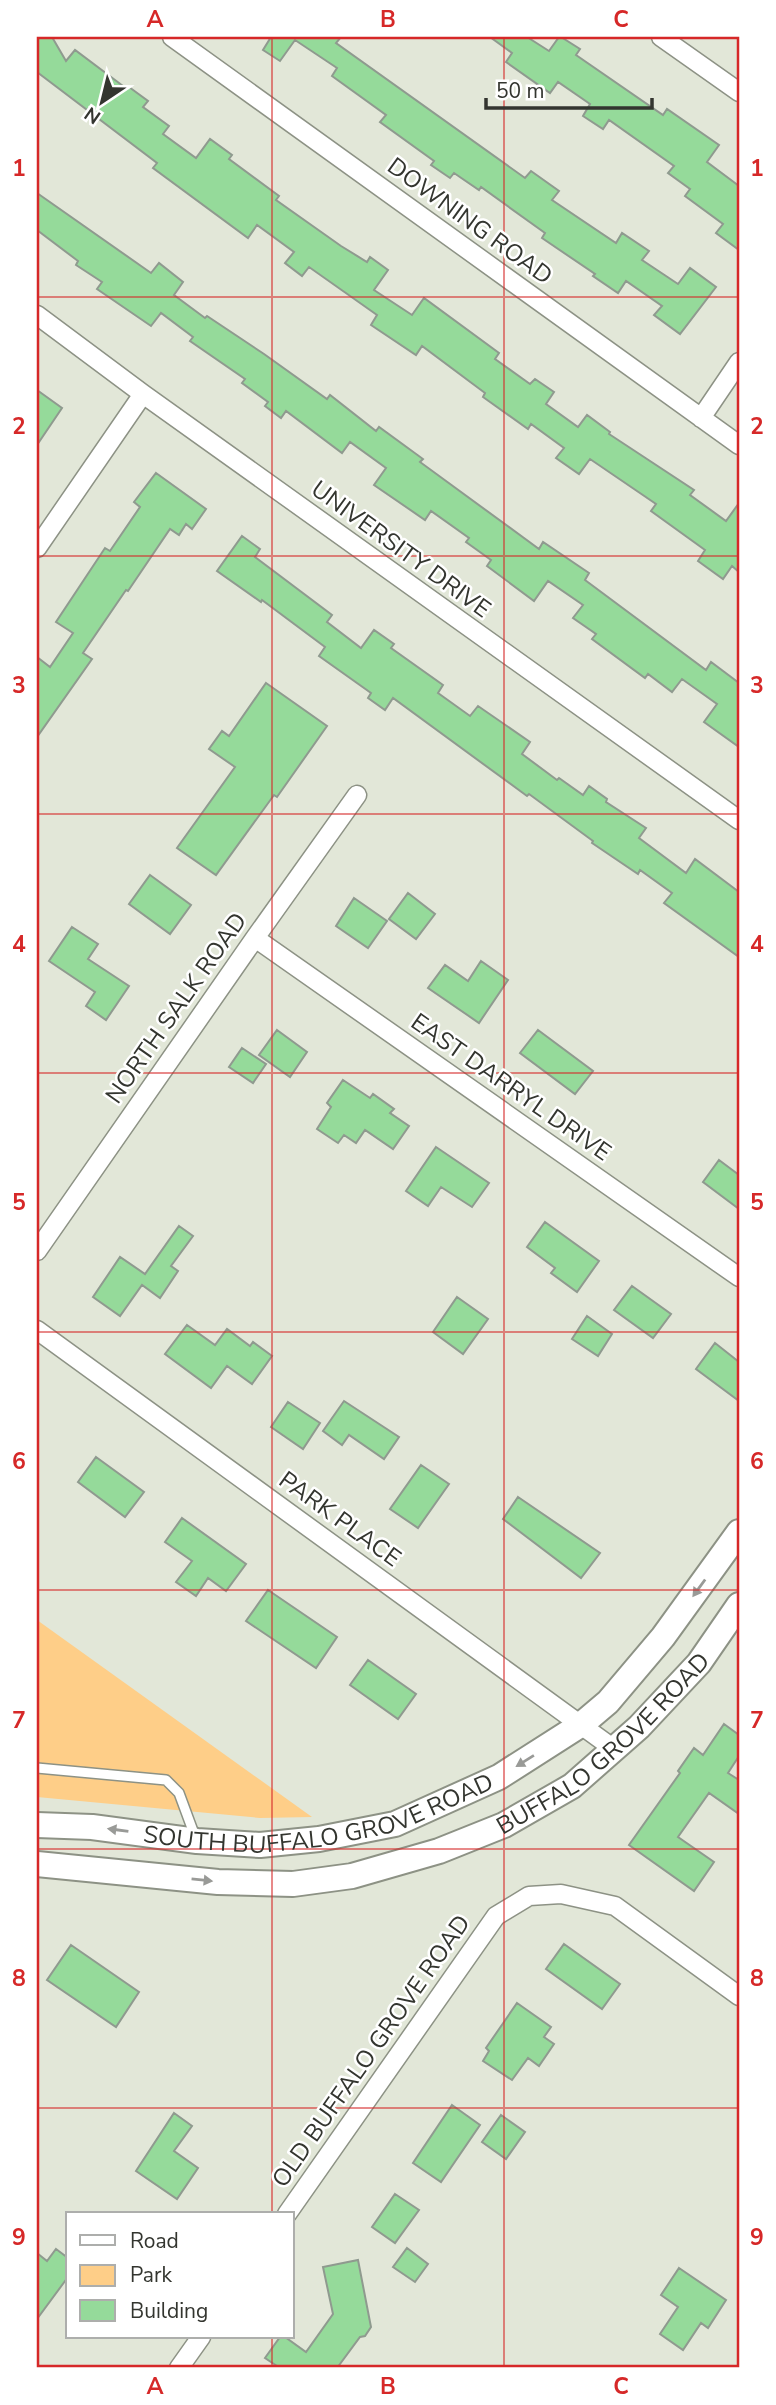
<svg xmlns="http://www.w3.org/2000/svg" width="776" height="2405" viewBox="0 0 776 2405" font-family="'Nunito Sans',sans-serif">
	<rect width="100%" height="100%" fill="#e2e7d8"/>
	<path fill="#fece88" d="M37 1620 312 1817 260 1818 37 1797Z"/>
	<path fill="#95da9a" stroke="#8f9a8f" stroke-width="2" d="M37 37H52L66 61 75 50 127 89 129 87 148 101 143 107 169 126 163 134 196 158 210 139 232 155 229 159 279 196 276 200 341 246 367 262 370 257 388 270 374 290 412 315 424 298 499 353 495 359 530 384 535 379 554 392 546 404 578 427 587 415 610 432 609 434 694 490 690 495 726 521 739 503V572L732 566 723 579 698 561 705 550 651 511 656 504 590 459 579 474 556 458 564 448 531 424 528 429 483 397 485 393 422 346 416 355 371 325 377 315 309 267 302 276 285 263 294 252 257 225 248 238 153 168 157 163 37 72Z
		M271 37H341L336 43 525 178 531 171 559 191 552 200 616 243 622 233 649 251 642 260 678 284 690 268 716 287 680 334 654 315 662 306 626 281 618 293 593 276 595 274 542 238 545 233 481 187 479 190 454 173 450 178 431 165 434 161 380 122 386 115 332 76 337 68 295 40 280 61 263 50Z
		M490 37H527L549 51 559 37H561L580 49 576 55 663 115 667 109 719 145 707 162 739 186V250L716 233 723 224 685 196 690 189 668 173 674 166 609 120 603 129 583 116 590 104 558 82 550 93 506 62 512 53Z
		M37 193 151 273 159 263 183 282 174 295 205 318 207 316 264 354 327 399 330 395 376 431 379 427 423 459 420 462 539 549 543 542 589 573 585 580 706 670 711 662 739 683V747L704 722 717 704 682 679 672 692 648 674 645 678 592 639 596 634 573 618 583 605 548 581 534 601 487 566 491 560 466 542 469 538 431 511 425 520 374 485 386 468 350 442 342 453 286 411 281 418 265 406 268 402 242 383 245 379 190 341 193 337 161 313 151 326 97 289 102 282 76 265 78 261 37 230Z
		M37 390 62 408 37 445Z
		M156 473 206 509 192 529 186 524 179 535 170 529 128 591 126 590 83 653 92 659 37 737V657L50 667 73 633 56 622 105 548 110 551 140 507 134 502Z
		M242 536 260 549 255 557 332 615 327 622 361 648 374 630 394 644 391 648 443 685 438 693 470 716 478 706 530 742 522 754 557 780 559 778 583 795 589 786 607 799 606 802 646 828 639 838 686 873 695 859 739 892V957L664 903 672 893 640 870 638 874 592 843 593 841 529 794 527 796 393 698 385 710 368 698 371 693 319 656 325 647 262 600 261 602 217 571Z
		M266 683 327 726 277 797 274 795 216 875 177 848 235 767 209 749 222 731 229 736Z
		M150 875 191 905 170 934 129 904Z
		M408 893 435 914 416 939 389 919Z
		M354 898 387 921 368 948 336 926Z
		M72 927 98 944 88 959 129 986 106 1020 86 1006 95 992 49 961Z
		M481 961 508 980 479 1023 428 988 445 965 468 981Z
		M277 1030 307 1052 290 1077 259 1055Z
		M538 1030 593 1071 575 1094 520 1053Z
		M242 1048 266 1064 253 1083 229 1067Z
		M343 1080 370 1098 373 1094 394 1109 390 1113 409 1126 393 1149 365 1130 356 1143 344 1135 338 1143 317 1129 331 1107 327 1103Z
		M436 1147 489 1183 472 1207 441 1187 428 1206 406 1191Z
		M719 1160 739 1175V1209L703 1182Z
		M545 1222 599 1261 577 1292 551 1273 555 1268 527 1247Z
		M179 1226 193 1236 171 1266 178 1271 160 1298 142 1285 120 1316 93 1297 120 1257 145 1274Z
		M632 1286 671 1314 653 1338 614 1310Z
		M457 1297 488 1319 463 1354 433 1332Z
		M587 1316 612 1334 598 1356 572 1339Z
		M187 1325 215 1345 227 1329 250 1346 253 1342 272 1356 252 1384 227 1366 211 1388 165 1354Z
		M715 1343 739 1362V1401L696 1369Z
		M344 1401 399 1437 384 1459 349 1435 342 1445 323 1431Z
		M288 1402 320 1423 303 1449 271 1427Z
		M96 1457 144 1492 125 1517 78 1482Z
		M421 1465 449 1484 418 1528 390 1509Z
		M518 1497 600 1553 581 1578 503 1519Z
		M182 1518 246 1564 226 1591 208 1578 196 1596 176 1582 192 1561 165 1542Z
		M268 1590 337 1637 316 1668 246 1621Z
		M368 1660 416 1694 398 1719 350 1685Z
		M724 1724 739 1735V1756L728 1773 739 1780V1814L709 1793 678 1837 714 1862 694 1891 629 1845 680 1773 678 1771 694 1748 703 1755Z
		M564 1944 620 1984 602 2009 546 1969Z
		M71 1945 139 1992 116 2027 47 1980Z
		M517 2003 551 2027 544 2037 554 2044 539 2066 528 2058 512 2080 483 2061 489 2051 486 2048Z
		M452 2105 480 2125 441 2182 413 2163Z
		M174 2113 192 2126 174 2151 198 2168 177 2199 136 2171Z
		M501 2115 525 2132 506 2159 482 2142Z
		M395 2194 419 2210 395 2243 372 2227Z
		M407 2248 428 2264 415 2282 393 2267Z
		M56 2249 68 2258V2277L37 2319V2253L47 2261Z
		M358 2260 371 2327 365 2336 360 2337 337 2368H280L265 2358 280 2337H285L306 2352 333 2314 323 2267Z
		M679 2268 726 2300 708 2328 701 2323 683 2350 660 2334 678 2307 661 2295Z"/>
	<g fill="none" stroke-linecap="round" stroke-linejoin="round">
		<defs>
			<path id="lane" d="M37 1768 166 1780 179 1793 196 1839"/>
			<path id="street" d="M172 37 739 445
				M661 37 739 92
				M37 315 143 394 739 820
				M701 418 739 362
				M37 548 143 394
				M255 938 739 1277
				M37 1251 255 938 357 795
				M37 1330 614 1749
				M287 2214 496 1916 529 1896 561 1894 615 1906 739 1996
				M179 2368 201 2337"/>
			<g id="secondary">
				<path id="s1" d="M37 1825 92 1827 197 1841 260 1845 319 1839 395 1824 499 1777 582 1724 608 1702 663 1637 739 1532"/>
				<path id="s2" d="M37 1864 218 1882 293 1884 352 1876 439 1851 504 1825 572 1786 639 1727 699 1663 739 1605"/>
			</g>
		</defs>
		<use href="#lane" stroke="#8d9285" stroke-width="12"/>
		<use href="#street" stroke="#8d9285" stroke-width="21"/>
		<use href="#secondary" stroke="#8d9285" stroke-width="28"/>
		<use href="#lane" stroke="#fff" stroke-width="9"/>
		<use href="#street" stroke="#fff" stroke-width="18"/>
		<use href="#secondary" stroke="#fff" stroke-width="24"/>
	</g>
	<defs><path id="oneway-solid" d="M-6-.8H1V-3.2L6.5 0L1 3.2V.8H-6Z" transform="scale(1.75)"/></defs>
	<g fill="#999a97">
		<use href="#oneway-solid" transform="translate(699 1588) rotate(126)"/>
		<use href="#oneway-solid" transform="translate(525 1761) rotate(148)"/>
		<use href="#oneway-solid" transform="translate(118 1830) rotate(-172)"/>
		<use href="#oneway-solid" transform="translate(202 1880) rotate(6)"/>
	</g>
	<path fill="none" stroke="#d62828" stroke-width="2" stroke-opacity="0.55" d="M272 37V2214M504 37V2368M37 297H739M37 556H739M37 814H739M37 1073H739M37 1332H739M37 1590H739M37 1849H739M37 2108H739M272 2337V2368"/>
	<g text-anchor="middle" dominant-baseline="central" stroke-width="5" stroke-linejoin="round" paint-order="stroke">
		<g font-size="24" fill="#33352f" stroke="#fff">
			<text transform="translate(470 221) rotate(36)">DOWNING ROAD</text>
			<text transform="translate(401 549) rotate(36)">UNIVERSITY DRIVE</text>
			<text transform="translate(176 1008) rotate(-55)">NORTH SALK ROAD</text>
			<text transform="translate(511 1087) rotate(35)">EAST DARRYL DRIVE</text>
			<text transform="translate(340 1519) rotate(36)">PARK PLACE</text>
			<text stroke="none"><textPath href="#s2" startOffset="606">BUFFALO GROVE ROAD</textPath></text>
			<text stroke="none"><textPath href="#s1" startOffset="287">SOUTH BUFFALO GROVE ROAD</textPath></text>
			<text transform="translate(371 2051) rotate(-55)">OLD BUFFALO GROVE ROAD</text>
		</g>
	</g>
	<rect width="776" height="2405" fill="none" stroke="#ffffff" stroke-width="77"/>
	<rect x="66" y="2212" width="228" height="126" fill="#ffffff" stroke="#adaeac" stroke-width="2"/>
	<rect x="80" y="2235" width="35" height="10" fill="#ffffff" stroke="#adaeac" stroke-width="2"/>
	<text x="130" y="2248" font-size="21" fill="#33352f">Road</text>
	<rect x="80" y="2265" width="35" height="21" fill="#fece88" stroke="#adaeac" stroke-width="2"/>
	<text x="130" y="2282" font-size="21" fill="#33352f">Park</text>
	<rect x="80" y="2300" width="35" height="21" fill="#95da9a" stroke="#adaeac" stroke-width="2"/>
	<text x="130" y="2318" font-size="21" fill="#33352f">Building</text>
	<g transform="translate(102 102) rotate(215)" stroke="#ffffff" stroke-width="5" paint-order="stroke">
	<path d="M0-5L12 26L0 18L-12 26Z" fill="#33352f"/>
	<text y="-10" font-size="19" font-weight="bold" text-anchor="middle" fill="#33352f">N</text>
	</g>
	<path d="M486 98v10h166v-10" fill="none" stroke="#33352f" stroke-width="3.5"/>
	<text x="496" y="98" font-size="21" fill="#33352f" stroke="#ffffff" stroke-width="5" paint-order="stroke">50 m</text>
	<rect x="38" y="38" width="700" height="2328" fill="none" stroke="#d62828" stroke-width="2.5"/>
	<g font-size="23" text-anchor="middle" font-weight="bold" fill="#d62828">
		<text x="155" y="27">A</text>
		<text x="388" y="27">B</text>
		<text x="621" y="27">C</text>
		<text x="19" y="176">1</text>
		<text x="757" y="176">1</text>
		<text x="19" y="434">2</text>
		<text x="757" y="434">2</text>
		<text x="19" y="693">3</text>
		<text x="757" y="693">3</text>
		<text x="19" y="952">4</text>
		<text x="757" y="952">4</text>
		<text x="19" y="1210">5</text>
		<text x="757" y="1210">5</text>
		<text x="19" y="1469">6</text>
		<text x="757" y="1469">6</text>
		<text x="19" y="1728">7</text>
		<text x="757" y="1728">7</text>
		<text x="19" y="1986">8</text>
		<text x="757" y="1986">8</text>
		<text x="19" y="2245">9</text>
		<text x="757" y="2245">9</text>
		<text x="155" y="2394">A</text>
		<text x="388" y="2394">B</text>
		<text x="621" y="2394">C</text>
	</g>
</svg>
